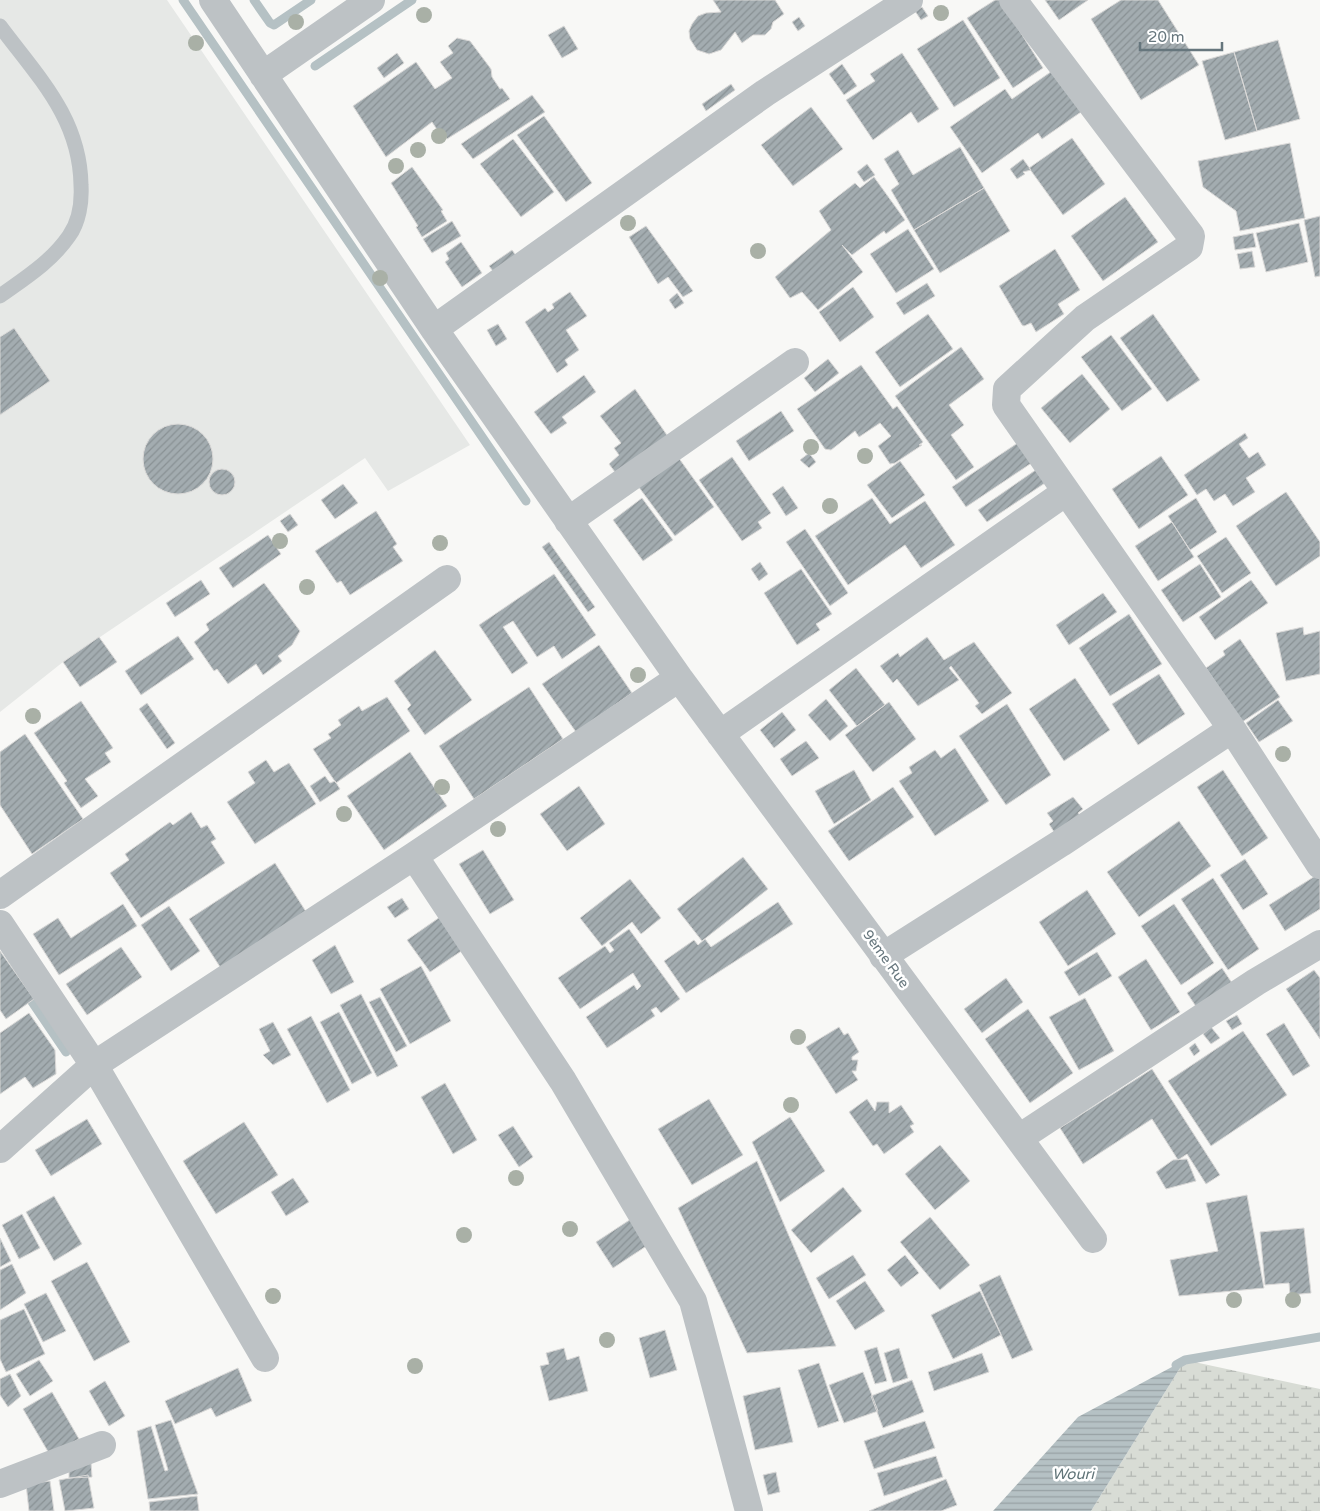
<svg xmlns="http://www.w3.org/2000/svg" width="1320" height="1511" viewBox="0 0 1320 1511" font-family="'Varela Round',sans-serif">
	<defs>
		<pattern id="wetland-marsh" width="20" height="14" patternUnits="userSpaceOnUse" patternTransform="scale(1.25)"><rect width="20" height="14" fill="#d8dcd5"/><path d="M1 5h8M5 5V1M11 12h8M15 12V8" fill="none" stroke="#b3b7b2"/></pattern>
		<pattern id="water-rules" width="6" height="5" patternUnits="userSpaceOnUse" patternTransform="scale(1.25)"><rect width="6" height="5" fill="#b5c1c4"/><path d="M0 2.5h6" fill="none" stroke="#97a1a4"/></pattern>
		<pattern id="building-hatch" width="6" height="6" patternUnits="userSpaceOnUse" patternTransform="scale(1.25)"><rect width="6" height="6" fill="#a3acb0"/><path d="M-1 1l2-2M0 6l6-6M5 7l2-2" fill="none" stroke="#899194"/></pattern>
	</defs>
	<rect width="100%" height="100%" fill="#f8f8f6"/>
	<path fill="#e6e8e6" d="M0 0H167L470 445 388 491 365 458 63 662 0 712Z"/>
	<path fill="url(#wetland-marsh)" d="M1185 1360 1320 1389V1511H1091Z"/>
	<path fill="url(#water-rules)" d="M1185 1360 1091 1511H993L1078 1417Z"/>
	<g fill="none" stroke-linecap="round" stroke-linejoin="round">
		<path stroke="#b5c1c4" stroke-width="9" d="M183 0 526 501
			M254 0 270 23 274 25 311 0
			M315 66 412 0
			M26 993 66 1052
			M1176 1365 1185 1360 1320 1337"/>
	</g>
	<path fill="url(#building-hatch)" stroke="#dad9d8" d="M713 0H775L784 14 773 22 771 29 765 35H753L742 43 735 32 721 50 709 54 697 50 690 39 689 31 692 24 698 16 706 13 721 12Z
		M995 0H1000L1043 68 1013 88 967 18Z
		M1045 0H1088L1059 20Z
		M1121 0H1158L1199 65 1141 100 1091 19Z
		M922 7 928 16 921 20 915 11Z
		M799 17 805 26 798 31 792 22Z
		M963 20 1000 78 954 107 917 49Z
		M564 26 578 49 562 58 548 35Z
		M457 38 470 41 491 69 492 77 500 89 502 88 510 99 447 139 442 132 440 134 432 122 386 157 353 106 416 62 435 89 452 78 440 62 453 53 448 46Z
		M1278 40 1300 119 1257 131 1234 52Z
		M1234 52 1257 131 1225 140 1202 61Z
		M397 53 404 63 384 78 377 68Z
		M902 53 939 109 918 123 911 112 873 140 846 100 875 81 870 74Z
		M842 64 857 86 844 95 829 74Z
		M1052 71 1081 112 1042 139 1038 133 982 173 950 127 1005 89 1012 99Z
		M731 84 735 90 706 111 702 104Z
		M532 95 545 112 473 159 461 144Z
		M811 107 843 149 793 186 761 145Z
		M544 116 592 183 566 202 517 135Z
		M1072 138 1105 184 1063 215 1029 168Z
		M513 139 554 192 521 217 480 164Z
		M1290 143 1305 218 1240 231 1236 211 1203 187 1198 161Z
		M960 147 984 188 914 230 891 190 899 184 884 159 898 150 913 175Z
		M1023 159 1031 170 1023 172 1025 174 1017 179 1010 169Z
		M867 164 875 175 864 182 857 172Z
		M412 167 443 210 441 211 447 221 422 237 416 227 418 226 391 183Z
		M874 177 905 220 886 234 884 231 852 255 842 245 863 272 818 310 802 292 790 298 775 277 831 230 819 211 855 183 860 188Z
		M984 188 1010 231 940 273 914 230Z
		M1125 197 1158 242 1103 281 1071 236Z
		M1320 216V276L1315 277 1304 220Z
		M452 221 461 236 432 253 423 239Z
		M1299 223 1308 262 1266 272 1256 233Z
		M646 226 693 291 683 297 668 277 658 284 629 237Z
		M908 229 934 269 896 293 870 254Z
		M1253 233 1256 247 1235 250 1233 237Z
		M461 242 482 273 462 287 445 262 449 259 446 253Z
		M1055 249 1080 290 1058 304 1064 314 1036 332 1031 323 1024 326 1022 325 999 286Z
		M512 250 520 261 497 276 489 266Z
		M1252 251 1255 267 1240 269 1237 254Z
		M927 283 935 296 904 315 896 303Z
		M853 287 874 317 840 342 819 312Z
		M570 292 587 316 566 330 579 350 565 360 568 365 557 373 525 322 545 308 548 312 554 308 552 304Z
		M677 293 684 303 675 309 669 300Z
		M928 314 953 349 900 387 875 352Z
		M1153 314 1200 380 1167 402 1120 338Z
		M498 324 507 339 496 346 487 330Z
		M14 328 50 381 0 415V337Z
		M1111 335 1152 389 1122 411 1081 357Z
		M961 347 984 379 949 405 964 425 951 435 974 467 956 480 895 396Z
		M828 359 839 373 815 392 804 378Z
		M861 365 893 409 897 406 923 442 919 445H922L895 463 890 464 878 446 891 436 880 423 859 437 855 431 831 450 825 449 797 409Z
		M1082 374 1110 409 1070 443 1041 408Z
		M584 375 596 392 562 417 567 423 551 434 534 412Z
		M635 389 669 438 618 476 609 464 619 455 614 448 621 443 600 416Z
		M781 411 794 431 749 461 736 441Z
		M143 459a35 35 0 1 1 70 0a35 35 0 1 1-70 0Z
		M1245 433 1248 438 1239 444 1249 458 1258 452 1266 465 1246 478 1255 492 1233 506 1225 494 1214 501 1206 489 1197 495 1184 475Z
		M1019 442 1033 462 966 507 952 487Z
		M809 453 816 462 809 468 800 460Z
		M1161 456 1188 495 1139 529 1112 489Z
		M678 457 714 507 675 536 638 486Z
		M732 457 771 513 758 522 762 528 742 541 699 480Z
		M900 461 925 495 892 518 867 485Z
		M209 482a13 13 0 1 1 26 0a13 13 0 1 1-26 0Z
		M1037 469 1048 481 987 522 978 510Z
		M343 484 358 503 335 519 321 500Z
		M783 486 798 508 786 516 772 494Z
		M1286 492 1320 542V556L1276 586 1236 526Z
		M642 498 673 540 643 561 613 520Z
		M872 498 890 524 925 501 955 545 921 568 905 545 848 585 815 536Z
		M1196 498 1217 532 1190 550 1168 516Z
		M376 511 397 544 393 547 403 561 350 595 341 581 337 583 315 551Z
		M290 514 298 525 288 532 280 521Z
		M1172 522 1194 557 1158 581 1135 546Z
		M805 529 848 593 830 606 786 542Z
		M268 535 281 554 233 588 219 568Z
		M1226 537 1251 573 1222 593 1197 556Z
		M549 542 595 607 588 612 542 547Z
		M760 562 768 574 759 581 751 569Z
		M1200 564 1221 597 1183 622 1161 590Z
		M801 569 832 614 816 624 820 630 797 645 764 593Z
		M554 574 596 635 562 659 554 646 537 657 513 621 503 627 528 663 512 674 479 625Z
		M201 580 210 594 175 617 166 603Z
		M1251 580 1268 603 1215 640 1199 617Z
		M264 583 300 631 292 645 278 656 282 661 263 675 256 664 228 684 217 669 214 671 194 642 209 630 206 624Z
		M1103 593 1117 612 1069 645 1056 625Z
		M1129 614 1162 664 1110 696 1079 648Z
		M1303 627 1304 635 1320 631V674L1286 681 1276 633Z
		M178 636 194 659 141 695 125 671Z
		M99 637 117 662 80 687 63 662Z
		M927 637 944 660 974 642 1012 693 982 714 975 706 979 703 951 666 949 668 959 680 918 706 897 679 893 683 880 666 898 653 900 657Z
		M1240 639 1280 697 1242 722 1206 668 1225 655 1223 651Z
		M599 645 632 693 576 732 542 684Z
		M435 650 472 700 425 735 407 709 411 705 394 681Z
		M856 668 885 705 857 726 829 690Z
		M1159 674 1185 714 1138 745 1112 704Z
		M1075 678 1110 730 1064 761 1029 709Z
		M529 687 563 739 474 799 439 746Z
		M387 697 410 731 336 783 313 749 331 738 328 734 341 725 338 720 359 706 362 711Z
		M826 699 848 726 830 741 808 715Z
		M1278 700 1293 721 1259 742 1246 723Z
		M81 701 113 748 105 753 111 762 85 779 98 796 81 808 64 783 67 781 34 733Z
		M889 702 916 739 873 772 845 735Z
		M147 703 175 743 167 749 139 709Z
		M1007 704 1051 775 1006 805 959 736Z
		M782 712 796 730 774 748 760 730Z
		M25 734 83 819 32 854 0 805V752Z
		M806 741 819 758 792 776 780 759Z
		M955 748 989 801 935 836 899 781 912 773 909 767 935 750 941 758Z
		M410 752 447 806 384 850 347 796Z
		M266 760 274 772 289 763 316 804 255 844 227 802 255 783 248 772Z
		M854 770 871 800 834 824 815 791Z
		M1223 770 1268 838 1242 856 1197 787Z
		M325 776 330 783 335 781 340 789 320 802 310 786Z
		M579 786 605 824 567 851 540 814Z
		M893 787 914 817 849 861 828 831Z
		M1073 797 1083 809 1078 813 1082 818 1056 835 1049 824 1053 821 1047 813Z
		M191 812 201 828 207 825 216 839 211 842 225 863 141 918 110 873 129 860 125 854 170 822 173 825Z
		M1179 821 1211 866 1139 917 1107 872Z
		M483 850 514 900 490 914 459 864Z
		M743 857 768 889 702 941 677 909Z
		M1245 859 1268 894 1243 910 1220 875Z
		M275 863 310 918 224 973 189 919Z
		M1320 873V909L1285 931 1269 905Z
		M1213 878 1259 949 1228 970 1181 899Z
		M630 879 661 918 641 934 632 922 602 946 580 918Z
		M1087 890 1116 934 1068 966 1039 922Z
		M402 898 409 909 395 918 387 907Z
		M778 902 793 924 686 993 664 961 694 940 698 945 705 939 711 947Z
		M123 904 137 926 59 975 33 934 58 918 71 938Z
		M1174 904 1214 963 1181 985 1141 926Z
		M169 906 200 951 171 971 141 925Z
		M440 917 463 950 430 972 407 940Z
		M629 929 680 999 661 1013 656 1007 651 1010 655 1016 607 1048 586 1017 634 985 637 990 641 986 633 973 580 1009 558 978 605 946 610 953 614 950 609 943Z
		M335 945 354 982 331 994 312 960Z
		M121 947 142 977 87 1015 66 984Z
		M0 951 34 999 6 1019 0 1010Z
		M1097 952 1112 976 1079 996 1064 972Z
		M1146 959 1180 1012 1151 1030 1118 977Z
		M421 966 451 1021 410 1044 380 989Z
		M1222 968 1234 986 1199 1011 1187 993Z
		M1314 970 1320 978V1039L1286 989Z
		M1006 978 1023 1002 982 1033 964 1009Z
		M361 994 398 1066 377 1077 340 1005Z
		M380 997 407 1046 396 1052 369 1002Z
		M1085 998 1114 1051 1079 1070 1049 1017Z
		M1028 1009 1073 1073 1030 1103 985 1039Z
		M339 1012 372 1073 352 1084 320 1022Z
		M29 1013 55 1050 56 1074 33 1088 25 1077 0 1094V1033Z
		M1237 1015 1242 1024 1232 1030 1226 1021Z
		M311 1016 350 1090 327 1103 287 1029Z
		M273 1022 291 1055 273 1065 263 1055 270 1051 259 1029Z
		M1284 1023 1310 1066 1293 1076 1266 1034Z
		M839 1027 844 1035 848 1033 859 1052 852 1057V1060H858L856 1071H852L858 1080 836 1094 806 1047Z
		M1211 1027 1220 1038 1211 1044 1203 1034Z
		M1243 1031 1287 1095 1211 1146 1168 1081Z
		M1195 1043 1200 1051 1194 1056 1189 1048Z
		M1152 1069 1220 1175 1206 1184 1187 1154 1178 1160 1152 1119 1083 1164 1060 1128Z
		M445 1083 477 1140 453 1154 421 1097Z
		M709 1099 743 1155 692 1185 658 1129Z
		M867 1099 875 1111 877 1102H889V1113L901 1105 914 1124 910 1126 914 1132 884 1154 877 1144 873 1146 849 1112Z
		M790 1117 825 1171 780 1202 752 1142Z
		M87 1119 102 1144 51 1176 35 1150Z
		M244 1122 278 1175 216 1214 183 1161Z
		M513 1126 533 1157 519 1167 498 1135Z
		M940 1145 970 1181 935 1210 905 1174Z
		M1187 1159 1196 1181 1166 1189 1156 1172 1173 1160Z
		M757 1161 836 1346 747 1353 678 1208Z
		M293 1178 309 1202 286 1216 271 1192Z
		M843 1187 862 1211 811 1253 791 1230Z
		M1247 1195 1264 1288 1179 1296 1170 1260 1218 1251 1206 1203Z
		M54 1196 82 1244 54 1261 26 1212Z
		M22 1214 40 1248 19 1259 2 1225Z
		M930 1217 970 1265 940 1290 900 1242Z
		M631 1219 648 1245 613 1268 596 1242Z
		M1304 1228 1311 1293 1290 1295 1289 1283 1265 1285 1260 1232Z
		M0 1238 11 1261 0 1267Z
		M853 1255 866 1275 829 1299 816 1278Z
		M905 1255 919 1273 901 1287 887 1270Z
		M87 1262 130 1342 94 1361 51 1281Z
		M12 1264 26 1293 0 1310V1270Z
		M1000 1275 1033 1350 1012 1359 979 1285Z
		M865 1281 885 1311 855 1330 836 1301Z
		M980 1291 1001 1335 953 1359 931 1315Z
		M46 1293 66 1331 43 1342 24 1304Z
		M24 1309 45 1354 6 1372 0 1359V1320Z
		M665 1330 677 1370 650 1378 639 1338Z
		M877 1347 887 1381 875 1384 864 1351Z
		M564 1348 567 1360 579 1356 588 1391 549 1401 540 1366 549 1364 546 1353Z
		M899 1348 908 1378 893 1383 884 1353Z
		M982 1353 989 1372 934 1391 928 1372Z
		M39 1360 53 1381 30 1396 16 1374Z
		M819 1363 839 1421 818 1428 798 1370Z
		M238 1368 252 1401 216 1417 211 1408 175 1424 165 1401Z
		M863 1372 878 1411 844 1423 829 1385Z
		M10 1374 21 1396 8 1407 0 1395V1379Z
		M912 1380 924 1412 883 1428 871 1396Z
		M105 1381 125 1416 109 1426 89 1391Z
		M780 1387 793 1442 755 1450 743 1396Z
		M52 1392 79 1439 50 1455 23 1409Z
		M171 1420 198 1494 148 1499 137 1431 151 1426 165 1471 168 1470 155 1425Z
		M925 1421 935 1448 874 1469 864 1441Z
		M936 1456 943 1477 884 1496 877 1473Z
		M91 1462 92 1477 69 1478V1463Z
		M776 1472 780 1492 768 1495 763 1475Z
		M88 1475 94 1508 65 1511 59 1480Z
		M946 1479 957 1505 941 1511H869Z
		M50 1481 54 1511H29L26 1484Z
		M197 1496 199 1511H150L149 1502Z"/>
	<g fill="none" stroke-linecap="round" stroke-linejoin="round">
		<path stroke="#bdc2c5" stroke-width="15" d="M0 26C38 77 80 118 81 185 82 202 79 222 69 236 51 262 25 278 0 296"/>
		<path stroke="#bdc2c5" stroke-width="28" d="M213 0 434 329 679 678 1093 1239
			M1013 0 1191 236 1189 247 1085 318 1007 389 1006 405 1232 729 1320 865
			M263 75 371 0
			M434 329 765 93 909 0
			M568 521 795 362
			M720 734 1066 492
			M414 856 563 1081 693 1301 749 1511
			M0 895 447 579
			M0 924 94 1065 265 1358
			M883 956 1061 843 1232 729
			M1019 1138 1256 982 1320 944
			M0 1149 94 1065 414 856 679 678
			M0 1484 102 1445"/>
	</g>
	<g fill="#a9b0a6">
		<circle cx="941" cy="13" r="8"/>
		<circle cx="424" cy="15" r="8"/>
		<circle cx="296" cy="22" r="8"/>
		<circle cx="196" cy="43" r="8"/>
		<circle cx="439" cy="136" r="8"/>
		<circle cx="418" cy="150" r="8"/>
		<circle cx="396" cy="166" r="8"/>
		<circle cx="628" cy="223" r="8"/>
		<circle cx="758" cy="251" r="8"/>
		<circle cx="380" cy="278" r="8"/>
		<circle cx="811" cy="447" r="8"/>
		<circle cx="865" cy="456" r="8"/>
		<circle cx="830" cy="506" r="8"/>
		<circle cx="280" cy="541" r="8"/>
		<circle cx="440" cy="543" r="8"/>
		<circle cx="307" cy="587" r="8"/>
		<circle cx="638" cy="675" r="8"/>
		<circle cx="33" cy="716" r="8"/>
		<circle cx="1283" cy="754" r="8"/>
		<circle cx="442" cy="787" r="8"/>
		<circle cx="344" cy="814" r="8"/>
		<circle cx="498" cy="829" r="8"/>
		<circle cx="798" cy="1037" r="8"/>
		<circle cx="791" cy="1105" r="8"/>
		<circle cx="516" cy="1178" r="8"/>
		<circle cx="570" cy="1229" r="8"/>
		<circle cx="464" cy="1235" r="8"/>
		<circle cx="273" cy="1296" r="8"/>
		<circle cx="1234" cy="1300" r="8"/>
		<circle cx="1293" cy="1300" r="8"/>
		<circle cx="607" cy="1340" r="8"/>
		<circle cx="415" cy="1366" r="8"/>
	</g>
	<g text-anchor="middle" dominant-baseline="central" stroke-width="5" stroke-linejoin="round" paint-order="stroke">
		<g font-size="14" fill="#66767d" stroke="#fff">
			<text transform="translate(886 959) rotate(54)">9ème Rue</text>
		</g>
		<g font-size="15" font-style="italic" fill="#607478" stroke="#fff">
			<text x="1073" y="1474">Wouri</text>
		</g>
	</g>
	<path d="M1140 42v8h82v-8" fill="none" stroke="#66767d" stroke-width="2.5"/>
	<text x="1148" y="42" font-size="15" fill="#66767d" stroke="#ffffff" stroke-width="4" paint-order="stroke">20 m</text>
</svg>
